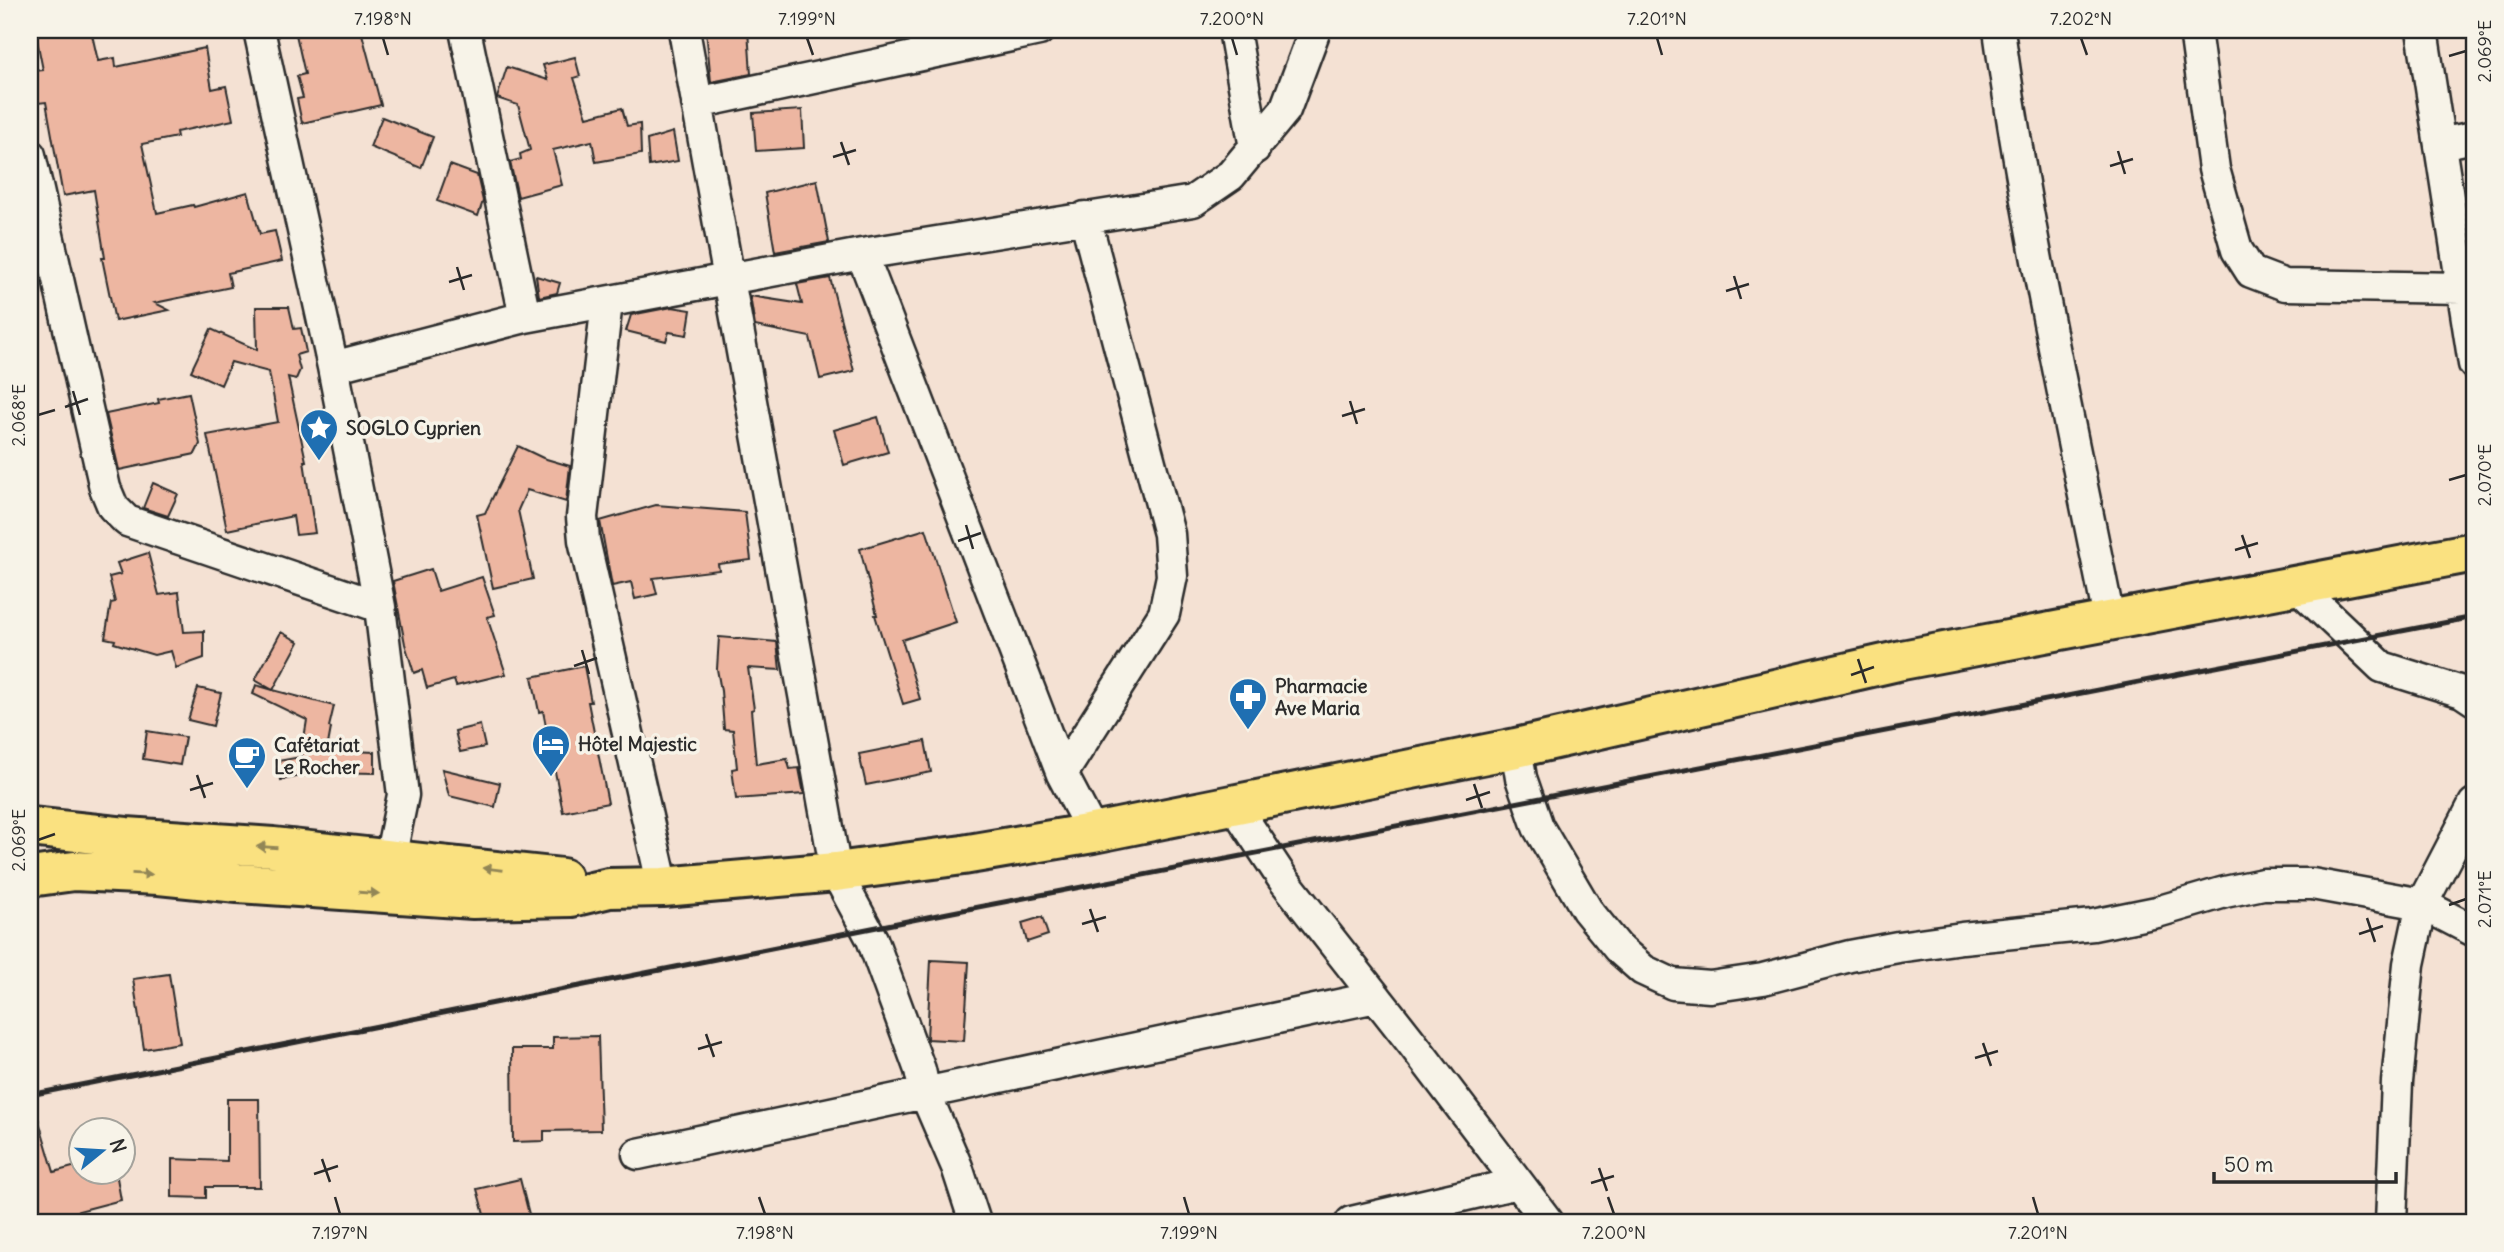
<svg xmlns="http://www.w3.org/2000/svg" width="2504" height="1252" viewBox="0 0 2504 1252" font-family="Delius,sans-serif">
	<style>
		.building { fill: #edb6a1; stroke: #2b2b2b; stroke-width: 2 }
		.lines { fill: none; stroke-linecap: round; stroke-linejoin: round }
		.street-casing { stroke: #2b2b2b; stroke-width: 35 }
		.highway-casing { stroke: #2b2b2b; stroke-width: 44 }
		.street { stroke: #f7f3e8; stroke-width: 30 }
		.highway { stroke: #fae180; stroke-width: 38 }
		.rail { stroke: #2b2b2b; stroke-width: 5 }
		.oneway { fill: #928656 }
		.ticks { fill: none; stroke: #2b2b2b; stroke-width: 2.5 }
		.labels { text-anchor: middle; stroke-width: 7; stroke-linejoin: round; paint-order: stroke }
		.poi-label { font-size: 19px; font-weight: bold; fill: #2b2b2b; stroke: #f7f3e8; text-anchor: start }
		.neatline { fill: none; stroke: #2b2b2b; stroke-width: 2.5 }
		.ticks-label { font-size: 18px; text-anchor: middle; fill: #2b2b2b }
	</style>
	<rect width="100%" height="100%" fill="#f4e1d3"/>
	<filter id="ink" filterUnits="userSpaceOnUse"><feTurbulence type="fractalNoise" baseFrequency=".0143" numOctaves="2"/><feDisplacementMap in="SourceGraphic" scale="14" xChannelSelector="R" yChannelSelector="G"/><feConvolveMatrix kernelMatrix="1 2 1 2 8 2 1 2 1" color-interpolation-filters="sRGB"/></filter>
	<g filter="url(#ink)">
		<path class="building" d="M35,30H91L98,61L115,58L116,67L205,48L212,89L226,86L233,120L176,132L177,137L142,144L157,213L193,205L194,207L248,192L260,234L275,231L282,261L228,273L231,287L155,303L169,310L115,321L102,258H105L94,190L63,196L46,102L38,103L33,71L43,70Z
			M295,30H361L381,105L302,123L297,99L303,98L297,76L305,74Z
			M706,30H748L751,74L711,82Z
			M575,57L580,76L574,78L587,117L622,108L627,126L640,124L641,154L596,162L592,141L553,150L562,185L518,197L510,162L521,159L520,154L530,150L518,105L497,98L507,67L548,80L543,65Z
			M802,110L804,148L756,151L753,113Z
			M382,117L433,137L421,168L370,147Z
			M673,132L678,161L649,166L647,140Z
			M450,165L477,175L483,201L478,216L437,201Z
			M817,180L829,242L775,252L765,193Z
			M536,276L560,283L557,293L539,297Z
			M830,278L854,371L820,379L810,337L755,326L750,296L802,304L797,284Z
			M256,307H289L294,329L301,328L306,352L296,355L300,370L296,379L288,377L306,461H304L315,533L296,535L293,516L227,530L207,435L278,422L269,372L231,362L221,385L191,371L211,329L257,350Z
			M672,307L691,310L687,335L669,332L666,341L626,331L631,315Z
			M189,393L200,444L195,454L119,470L106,414L159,403L158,399Z
			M878,417L888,452L844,465L834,430Z
			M518,446L543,458L570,466L566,502L527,490L518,510L533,579L493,588L477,515L485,513Z
			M153,483L178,494L168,516L143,508Z
			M656,505L745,512L751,560L718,564L719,570L653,578L657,594L635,599L631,582L612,586L600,521Z
			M926,529L956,622L902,640L920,699L903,704L875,615H877L860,549Z
			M148,553L159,595L179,592L184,632L204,631V658L176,668L171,651L154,655L114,643L115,640L105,638L111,603L115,602L109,577L121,574L117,563Z
			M431,569L438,591L482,577L495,615L487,617L506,674L456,686L454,680L427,688L422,670L414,673L405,644L393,581Z
			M281,632L299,642L273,690L334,706L329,727L331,728L327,750L375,752V773L321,772L281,780L278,761L301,757L307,720L253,694L256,685L273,690L255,680Z
			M719,637L777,642L780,670L748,668L754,709L751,710L756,764L787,759L790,769L799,768L804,794L736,799L732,769L737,768L733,730L724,729L721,691L717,669Z
			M584,666L591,702H588L608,803L563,812L543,711L539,712L532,677Z
			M198,688L221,693L213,726L188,720Z
			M480,725L485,747L460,752L455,731Z
			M147,731L185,737L180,765L143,759Z
			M925,741L931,772L866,785L859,754Z
			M442,769L500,783L495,807L449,796Z
			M1042,917L1048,935L1027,942L1022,923Z
			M931,960L969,962L964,1041L927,1039Z
			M169,974L180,1043L144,1049L133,979Z
			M598,1036L601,1130L544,1131V1141L513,1142L512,1049H553V1037Z
			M227,1099H259L260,1187H206V1198L172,1197V1159L227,1161Z
			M35,1108L54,1172L80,1165V1172H116L121,1200L37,1222H30V1109Z
			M520,1179L531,1222H486L477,1189Z"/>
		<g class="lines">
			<defs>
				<path id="street" d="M259,30L333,367L380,607L403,795L390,859
					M465,30L525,317
					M684,30L836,872L872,939L920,1070L925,1093L957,1167L975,1222
					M1234,30L1255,148
					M1999,30C2026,228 2070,423 2109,619
					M2195,30L2214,169L2237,250L2251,272L2285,285L2462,288
					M2422,30L2474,364
					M697,103L1039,30
					M2440,144L2474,137
					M30,155L105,488L113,507L127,521L380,607
					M862,254L1062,774L1093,833
					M607,302L582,517L584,540L663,887
					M333,367L525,317L862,254L1193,201L1231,175L1285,110L1315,30
					M2296,585L2382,667L2462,692L2474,700
					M1516,748L1521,778L1538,827L1587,910L1618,948L1643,970L1673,984L1710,987L1763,979L1850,956L1898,947L1962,938L2093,925L2157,912L2225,892L2263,884H2312L2422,904L2474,931
					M1062,774L1164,614L1172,576L1169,534L1085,217
					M1234,805L1283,879L1412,1043L1548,1222
					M638,1154L1376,997
					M1351,1222L1518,1183
					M2391,1222L2397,1082L2409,964L2422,904L2474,804"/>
				<path id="highway" d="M30,827L126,837L273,847L562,878
					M30,877L74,871L159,875L238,883L473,899L571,897L609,888L663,887L836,872L963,855L1093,833L1516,748L1902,660L2474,552"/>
			</defs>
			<use href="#street" class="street-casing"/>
			<use href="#highway" class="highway-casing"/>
			<use href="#street" class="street"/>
			<use href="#highway" class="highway"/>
			<path class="rail" d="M30,1095L978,907L2474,617"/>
		</g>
		<defs><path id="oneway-solid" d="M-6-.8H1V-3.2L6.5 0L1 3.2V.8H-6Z" transform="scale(1.75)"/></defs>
		<g class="oneway">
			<use href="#oneway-solid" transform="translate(267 847) rotate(-176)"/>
			<use href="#oneway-solid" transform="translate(493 869) rotate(-173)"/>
			<use href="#oneway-solid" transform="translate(142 874) rotate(3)"/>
			<use href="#oneway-solid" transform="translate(369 893) rotate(4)"/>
		</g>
	</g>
	<path class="ticks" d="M383,38L388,55M807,38L813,55M1232,38L1237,55M1657,38L1662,55M2081,38L2087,55M2449,56L2466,51M841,142L849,165M2118,151L2125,174M833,157L856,150M2110,166L2133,159M457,267L464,290M1734,276L1741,299M449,282L472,275M1726,291L1749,284M73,391L80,415M1350,401L1357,424M65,407L88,399M38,415L55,410M1342,416L1365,409M2449,480L2466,475M966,525L973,549M2242,535L2250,558M958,541L981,533M2235,550L2258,543M582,650L589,674M1858,659L1866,683M574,666L597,658M1851,675L1874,667M197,775L205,798M1474,784L1482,808M190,790L213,783M1466,800L1490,792M38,840L55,834M2449,905L2466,899M1090,909L1098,932M2367,918L2375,942M1082,924L1106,917M2359,934L2383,926M706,1034L714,1057M1983,1043L1991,1066M698,1049L722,1042M1975,1058L1998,1051M322,1159L330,1182M1599,1168L1607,1191M314,1174L338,1166M1591,1183L1614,1176M335,1197L340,1214M759,1197L765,1214M1184,1197L1189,1214M1608,1197L1614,1214M2033,1197L2038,1214"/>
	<defs>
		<symbol id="sight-pin" viewBox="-11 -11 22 30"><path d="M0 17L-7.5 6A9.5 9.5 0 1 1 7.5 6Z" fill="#1f6fb2" stroke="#f7f3e8"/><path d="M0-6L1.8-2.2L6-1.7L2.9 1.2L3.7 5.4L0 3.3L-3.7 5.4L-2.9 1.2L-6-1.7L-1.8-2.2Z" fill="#fff"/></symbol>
		<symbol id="pharmacy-pin" viewBox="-11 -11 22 30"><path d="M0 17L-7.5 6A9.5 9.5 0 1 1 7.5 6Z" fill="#1f6fb2" stroke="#f7f3e8"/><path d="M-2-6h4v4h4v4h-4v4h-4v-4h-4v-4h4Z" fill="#fff"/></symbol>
		<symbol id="hotel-pin" viewBox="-11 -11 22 30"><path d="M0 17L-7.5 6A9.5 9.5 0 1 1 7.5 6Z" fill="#1f6fb2" stroke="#f7f3e8"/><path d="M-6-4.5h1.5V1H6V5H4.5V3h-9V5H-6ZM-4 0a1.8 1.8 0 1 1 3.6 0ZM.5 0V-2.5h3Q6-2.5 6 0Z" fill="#fff"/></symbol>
		<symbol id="cafe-pin" viewBox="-11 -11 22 30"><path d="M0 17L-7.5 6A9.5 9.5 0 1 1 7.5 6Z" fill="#1f6fb2" stroke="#f7f3e8"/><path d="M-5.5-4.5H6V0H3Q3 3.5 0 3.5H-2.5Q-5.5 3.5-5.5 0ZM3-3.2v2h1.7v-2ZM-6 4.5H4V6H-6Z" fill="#fff"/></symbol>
	</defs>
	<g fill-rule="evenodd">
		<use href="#sight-pin" x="297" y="406" width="44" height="60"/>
		<use href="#pharmacy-pin" x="1226" y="675" width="44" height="60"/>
		<use href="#hotel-pin" x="529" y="722" width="44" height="60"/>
		<use href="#cafe-pin" x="225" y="734" width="44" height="60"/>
	</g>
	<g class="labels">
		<g class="poi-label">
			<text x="346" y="435">SOGLO Cyprien</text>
			<text x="1275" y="693">Pharmacie<tspan x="1275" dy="22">Ave Maria</tspan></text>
			<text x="578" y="751">Hôtel Majestic</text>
			<text x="274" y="752">Cafétariat<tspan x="274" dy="22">Le Rocher</tspan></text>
		</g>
	</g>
	<rect width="2504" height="1252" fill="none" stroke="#f7f3e8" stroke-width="77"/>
	<g transform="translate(102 1151) rotate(72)"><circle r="33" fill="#f7f3e8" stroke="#a5a39c" stroke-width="2"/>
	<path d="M0-5L12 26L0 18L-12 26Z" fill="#1f6fb2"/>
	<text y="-10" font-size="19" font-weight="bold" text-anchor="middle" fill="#2b2b2b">N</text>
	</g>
	<path d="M2214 1172v10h182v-10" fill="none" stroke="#2b2b2b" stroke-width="3.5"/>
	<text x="2224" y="1172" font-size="21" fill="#2b2b2b" stroke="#f7f3e8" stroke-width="5" paint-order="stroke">50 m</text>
	<rect x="38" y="38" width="2428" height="1176" class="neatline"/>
	<g class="ticks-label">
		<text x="383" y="25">7.198°N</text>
		<text x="807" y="25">7.199°N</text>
		<text x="1232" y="25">7.200°N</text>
		<text x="1657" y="25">7.201°N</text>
		<text x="2081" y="25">7.202°N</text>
		<text transform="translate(2485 51) rotate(-90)" y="6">2.069°E</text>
		<text transform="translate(19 415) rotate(-90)" y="6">2.068°E</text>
		<text transform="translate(2485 475) rotate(-90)" y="6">2.070°E</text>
		<text transform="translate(19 840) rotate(-90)" y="6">2.069°E</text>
		<text transform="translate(2485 899) rotate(-90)" y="6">2.071°E</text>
		<text x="340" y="1239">7.197°N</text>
		<text x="765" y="1239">7.198°N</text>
		<text x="1189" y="1239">7.199°N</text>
		<text x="1614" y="1239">7.200°N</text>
		<text x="2038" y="1239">7.201°N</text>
	</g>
</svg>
